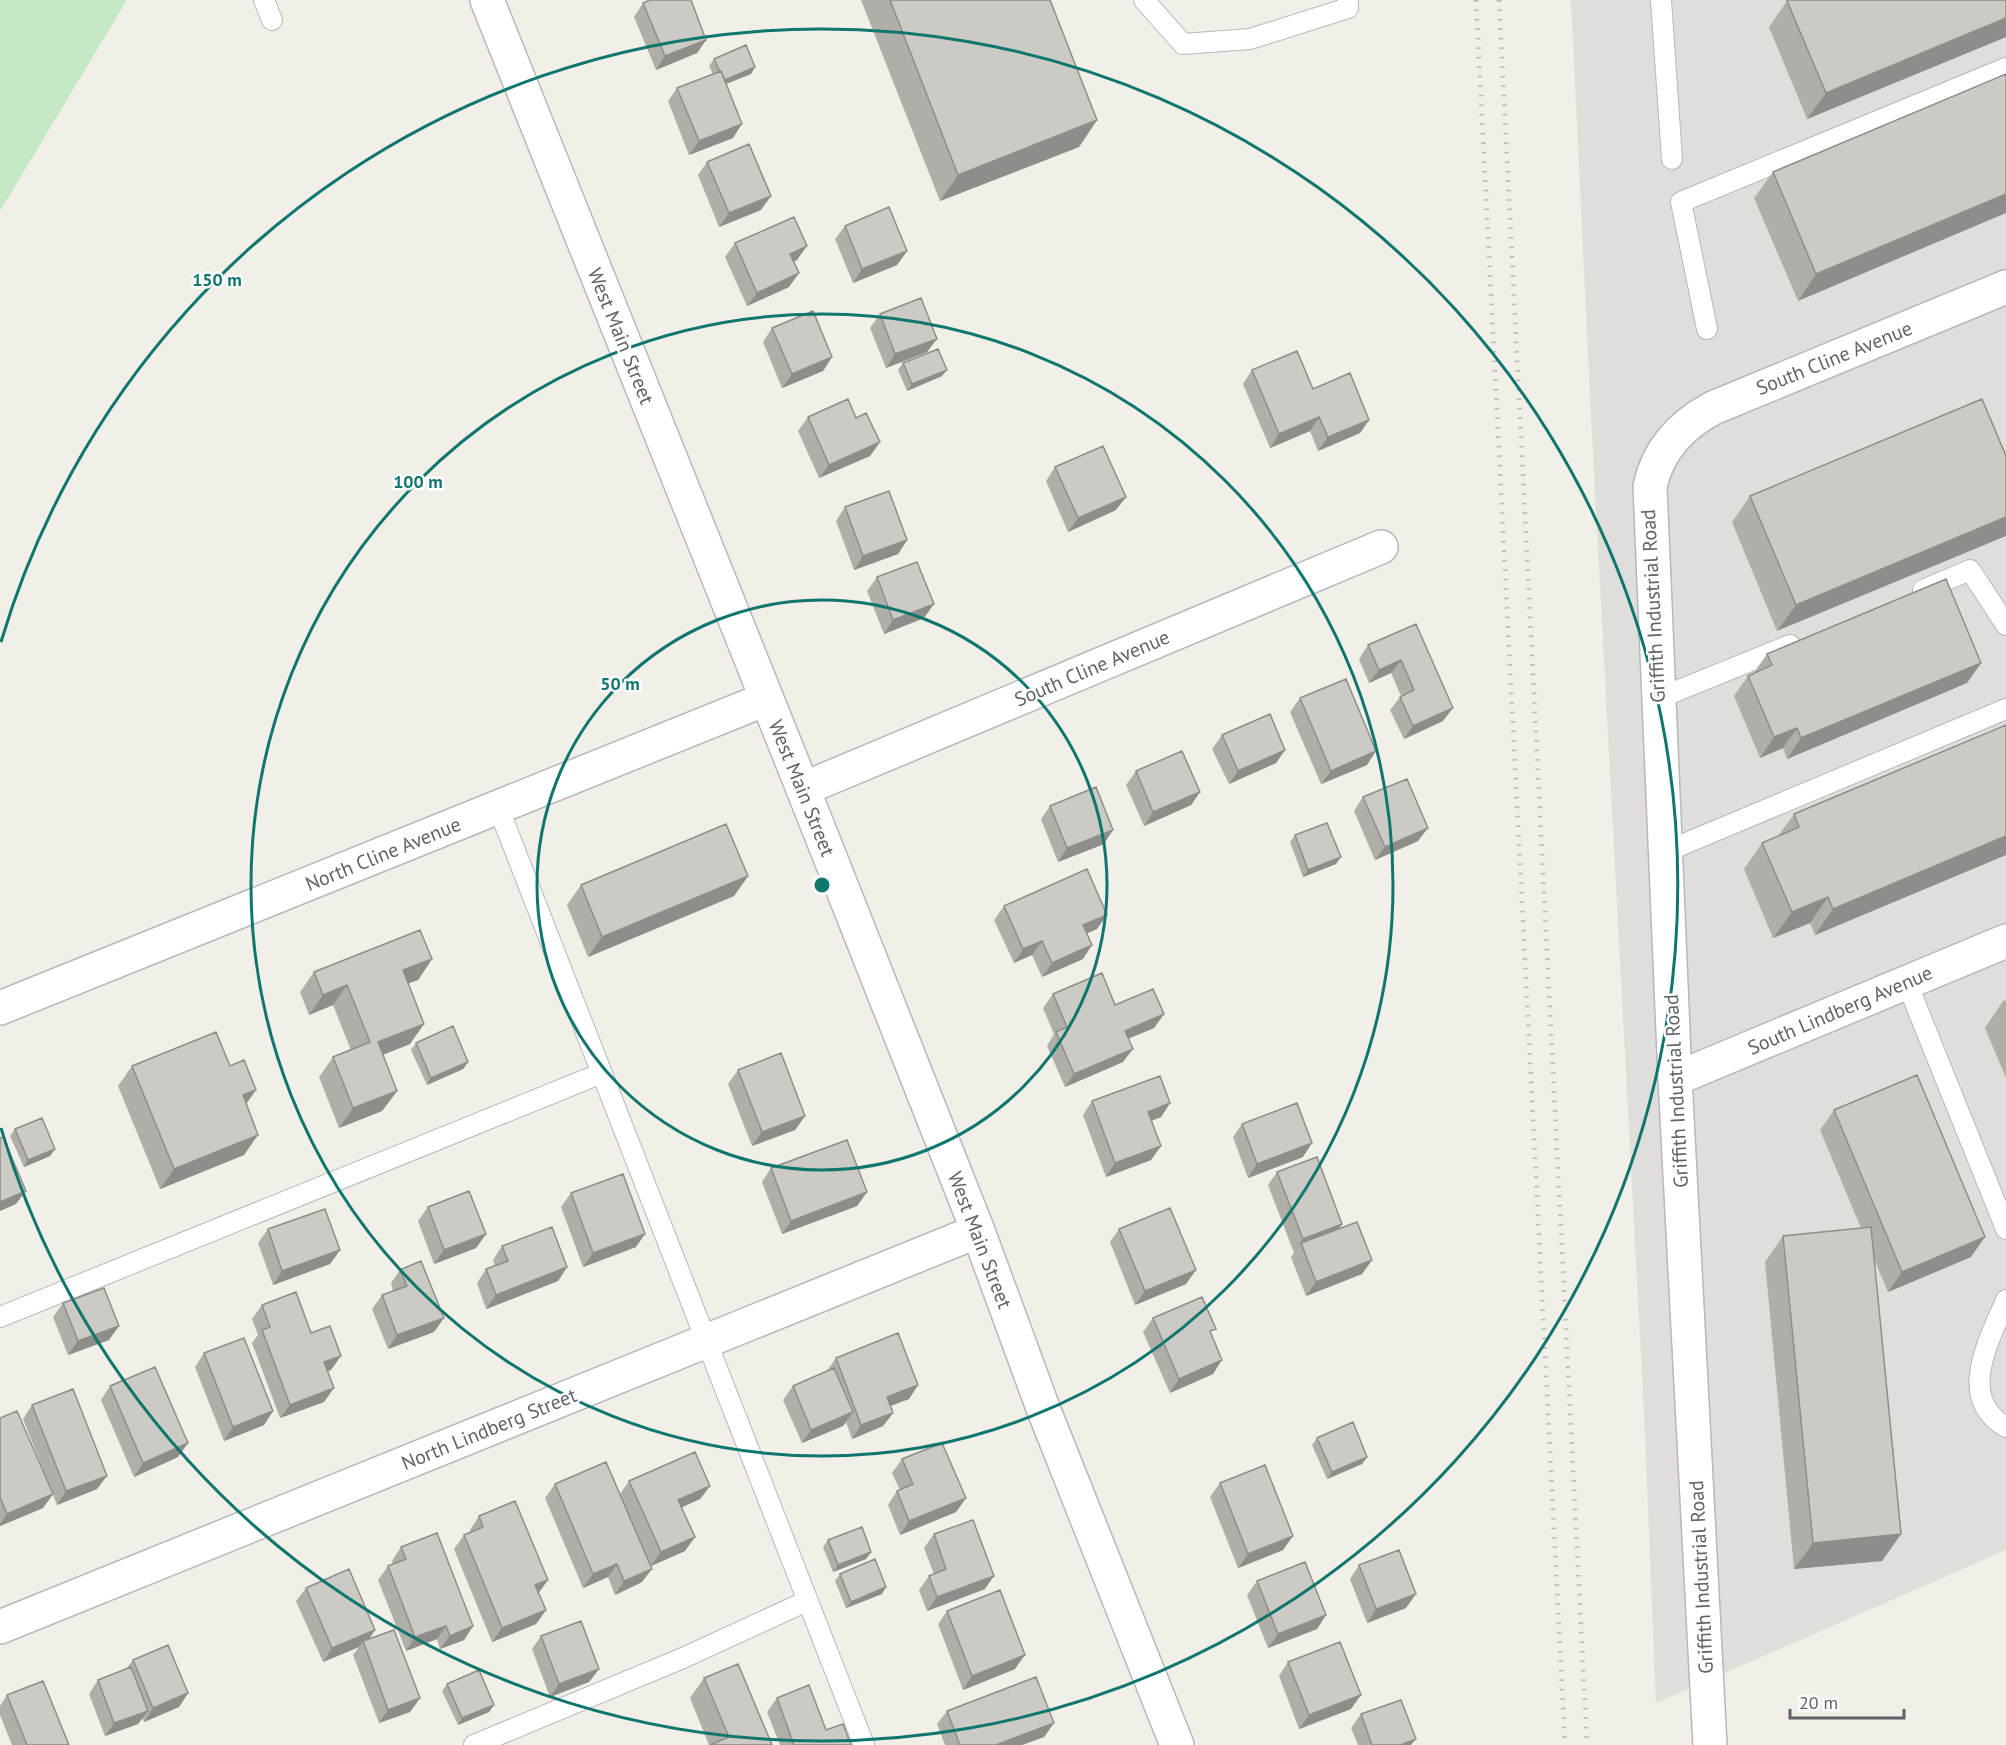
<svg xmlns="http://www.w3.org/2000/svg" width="2006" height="1745" viewBox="0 0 2006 1745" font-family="'PT Sans',sans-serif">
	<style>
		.industrial { fill: #e0deda }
		.green { fill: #c5e8c5 }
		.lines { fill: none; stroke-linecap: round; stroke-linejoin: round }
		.service-casing { stroke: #b5b8bc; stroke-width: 22 }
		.minor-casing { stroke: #b5b8bc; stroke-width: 36 }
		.tertiary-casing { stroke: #b5b8bc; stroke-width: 36 }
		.service { stroke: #fff; stroke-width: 20 }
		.minor { stroke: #fff; stroke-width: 33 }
		.tertiary { stroke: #fff; stroke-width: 33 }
		.rail { stroke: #b6b7b8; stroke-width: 4.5; stroke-dasharray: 1.5 8; stroke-linecap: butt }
		.wall { fill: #afaea9 }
		.shaded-wall { fill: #8f8d8a }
		.building { fill: #cccac5; stroke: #8f8d8a; stroke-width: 1.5 }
		.ring { fill: none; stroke: #0f766e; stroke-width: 3 }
		.labels { text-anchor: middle; stroke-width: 5; stroke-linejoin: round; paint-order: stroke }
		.street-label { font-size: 20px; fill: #5f6368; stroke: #fff }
		.centre { fill: #0f766e; stroke: #fff; stroke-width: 3 }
		.ring-label { font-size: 18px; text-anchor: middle; font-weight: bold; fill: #0f766e; stroke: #fff; stroke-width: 5; stroke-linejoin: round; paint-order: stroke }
	</style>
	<rect width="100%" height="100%" fill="#f1efe8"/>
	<path class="industrial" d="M1571,0H2006V1550L1656,1703L1644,1412L1590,396Z"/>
	<path class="green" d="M0,0H127L0,211Z"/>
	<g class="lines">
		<defs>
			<path id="service" d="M264,0L272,20
				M1144,0L1183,44L1250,39L1348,8V0
				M1661,0L1672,159
				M1707,329L1681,202L2006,68
				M1923,590L1970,570L2006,625
				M1657,699L1790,645
				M498,807L864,1745
				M1665,852L2006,709
				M1907,983L2006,1229
				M2006,1300C1989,1341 1956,1398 2006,1427
				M0,1317L602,1073
				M474,1745L683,1658L807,1601"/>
			<path id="minor" d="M803,789L1381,547
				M1675,1079L2006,941
				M0,1627L978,1231
				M1710,1745L1675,1079L1650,486C1658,450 1681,425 1713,408L2006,287"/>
			<path id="tertiary" d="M487,0L803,789L978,1231L1043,1408L1177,1745
				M0,1008L766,699"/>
		</defs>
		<use href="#service" class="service-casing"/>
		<use href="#minor" class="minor-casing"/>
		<use href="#tertiary" class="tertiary-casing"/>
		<use href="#service" class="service"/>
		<use href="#minor" class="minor"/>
		<use href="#tertiary" class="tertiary"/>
		<path class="rail" d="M1476,0L1565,1745
			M1499,0L1587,1745"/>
	</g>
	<path class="wall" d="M861,0H1050L1097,120L1079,147L940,201Z
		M2006,0V37L1807,119L1769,27L1787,1Z
		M643,3L706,40L697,53L656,70L634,17Z
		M714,59L751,74L726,84L733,138L689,155L668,101L677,88L713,74L709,66Z
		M2006,74L1798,301L1754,198L1773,172Z
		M707,162L761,210L719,227L698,175Z
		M845,226L907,251L897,265L853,283L835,239Z
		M735,243L797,260L793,262L789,287L747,306L725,257Z
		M880,314L927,352L886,368L870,328Z
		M772,328L832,357L823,371L782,388L763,342Z
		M903,363L942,376L907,391L898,370Z
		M1252,370L1313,389L1369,420L1360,433L1318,451L1310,431L1270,448L1243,384Z
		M808,417L856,418L880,442L870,456L819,478L798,431Z
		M2006,456L1777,631L1732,522L1750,496Z
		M1055,467L1116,510L1068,532L1046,481Z
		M845,507L907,540L898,554L854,570L836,521Z
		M877,577L924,618L884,634L867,591Z
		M1416,624L1443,721L1404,739L1390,710L1401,696L1391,673L1369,683L1359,659L1368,645Z
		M1767,654L1981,663L1967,683L1787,759L1783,748L1760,758L1734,696L1748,676L1753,674Z
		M1300,698L1367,765L1321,784L1290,712Z
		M2006,725V855L1815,935L1810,923L1773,938L1744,869L1762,843L1778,836L1794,814Z
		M1222,735L1285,750L1276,763L1229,784L1212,749Z
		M1136,771L1200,792L1191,805L1144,826L1126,785Z
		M1363,797L1418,841L1375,860L1354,811Z
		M1050,806L1104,844L1058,862L1041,819Z
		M1295,835L1336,864L1303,877L1290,842Z
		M748,876L734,896L588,957L567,905L581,885Z
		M1004,906L1097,929L1087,933L1083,959L1042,977L1032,955L1014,963L994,920Z
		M432,959L418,980L408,983L410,1044L383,1055L397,1091L382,1111L339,1128L319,1077L333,1057L351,1050L333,1005L309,1015L300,992L314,972Z
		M1053,994L1115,1005L1164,1014L1154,1028L1128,1039L1123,1062L1065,1087L1047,1046L1054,1034L1043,1008Z
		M2006,1000V1078L1985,1028L2003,1001Z
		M416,1043L468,1062L463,1069L427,1085L411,1050Z
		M132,1066L246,1104L244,1155L160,1189L118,1086Z
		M738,1070L805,1116L795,1130L752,1146L728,1084Z
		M1092,1101L1170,1103L1161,1117L1151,1121V1160L1106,1177L1083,1115Z
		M1834,1110L1971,1257L1888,1292L1874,1259L1901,1534L1882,1561L1794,1569L1765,1262L1783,1236L1861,1228L1820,1130Z
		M1242,1124L1303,1157L1248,1178L1233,1137Z
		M15,1129L55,1149L50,1156L24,1167L10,1136Z
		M771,1168L867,1192L857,1206L782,1234L762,1182Z
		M1277,1172L1340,1228L1372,1260L1362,1274L1306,1296L1291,1257L1294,1253L1268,1185Z
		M571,1193L636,1247L583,1267L561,1207Z
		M428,1207L486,1234L476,1248L434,1264L418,1221Z
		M268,1229L340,1250L330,1264L273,1285L258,1243Z
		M1119,1229L1186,1284L1135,1305L1110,1242Z
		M502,1246L567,1267L558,1281L486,1309L477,1283L486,1269L495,1266L493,1260Z
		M400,1270L434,1332L388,1349L372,1309L382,1295L393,1291L391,1283Z
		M63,1303L109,1340L68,1355L53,1317Z
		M262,1305L311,1333L331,1370L327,1371L324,1402L280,1418L252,1343L258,1335L252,1319Z
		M1153,1318L1211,1335L1213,1374L1170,1393L1143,1332Z
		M204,1353L273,1411L264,1425L224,1441L195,1367Z
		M836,1358L918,1385L909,1399L890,1406L893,1413L883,1426L852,1439L846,1422L843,1426L802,1443L783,1400L793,1386L826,1372Z
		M110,1386L178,1457L134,1477L101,1400Z
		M32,1405L97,1489L57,1505L23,1419Z
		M0,1418L53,1494L43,1508L0,1526Z
		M1317,1438L1367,1457L1362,1464L1327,1479L1312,1445Z
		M902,1459L966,1498L956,1512L900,1535L888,1505L897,1491L900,1490L892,1473Z
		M629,1481L710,1486L700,1499L681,1508L685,1551L651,1566L628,1514L642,1582L615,1595L608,1577L583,1588L545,1498L555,1484L620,1494Z
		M1220,1483L1283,1550L1238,1568L1210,1497Z
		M479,1516L539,1593L546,1610L536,1624L492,1642L454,1549L464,1535L470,1532V1530Z
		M934,1534L985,1589L927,1611L919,1590L929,1576L934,1574L924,1548Z
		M828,1540L871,1552L866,1559L833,1572L823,1547Z
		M401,1547L473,1626L464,1640L440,1649L437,1639L406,1651L378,1580L388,1566L393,1564L392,1561Z
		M1359,1565L1406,1608L1367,1623L1350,1579Z
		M840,1574L882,1594L846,1608L835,1581Z
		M1257,1581L1326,1615L1317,1629L1268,1648L1247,1595Z
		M306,1588L369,1639L420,1698L410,1712L379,1723L353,1655L359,1647L323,1662L296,1601Z
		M947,1611L1015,1669L963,1690L938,1624Z
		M541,1636L599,1669L589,1682L550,1697L532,1649Z
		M133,1660L188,1693L179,1707L144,1722L142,1718L138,1724L105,1736L89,1694L98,1680L126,1669Z
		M1288,1662L1351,1709L1299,1729L1279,1676Z
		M704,1678L772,1745H709L690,1698Z
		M447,1684L494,1705L489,1712L458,1725L442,1691Z
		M7,1695L69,1745H12L0,1715V1706Z
		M777,1698L826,1730L851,1745H780L767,1712Z
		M947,1711L1054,1723L1044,1737L1022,1745H945L937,1724Z
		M1361,1714L1411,1745H1358L1351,1728Z"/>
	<path class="shaded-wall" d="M2006,18V37L1807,119L1826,93Z
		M706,40L697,53L656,70L665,56Z
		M755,67L751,74L718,87L723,80Z
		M1097,120L1079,147L940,201L958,175Z
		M742,124L733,138L689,155L699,141Z
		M2006,194V213L1798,301L1816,274Z
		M771,196L761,210L719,227L729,213Z
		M807,246L797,260L780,267L790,254Z
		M907,251L897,265L853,283L862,269Z
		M799,273L789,287L747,306L757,293Z
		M937,339L927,352L886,368L895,354Z
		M832,357L823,371L782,388L792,374Z
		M947,370L942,376L907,391L912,384Z
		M1319,417L1310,431L1270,448L1279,434Z
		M1369,420L1360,433L1318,451L1328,437Z
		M880,442L870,456L819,478L829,465Z
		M1126,497L1116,510L1068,532L1078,518Z
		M2006,517V536L1777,631L1796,605Z
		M907,540L898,554L854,570L863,556Z
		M934,604L924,618L884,634L893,620Z
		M1401,660L1391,673L1369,683L1379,670Z
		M1981,663L1967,683L1787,759L1801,738Z
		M1453,708L1443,721L1404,739L1413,726Z
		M1797,728L1783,748L1760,758L1774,737Z
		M1285,750L1276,763L1229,784L1238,771Z
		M1376,751L1367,765L1321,784L1331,771Z
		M1200,792L1191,805L1144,826L1153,812Z
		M1428,828L1418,841L1375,860L1385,847Z
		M1113,830L1104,844L1058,862L1067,848Z
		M2006,836V855L1815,935L1833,909Z
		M1341,857L1336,864L1303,877L1308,870Z
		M748,876L734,896L588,957L602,937Z
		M1828,897L1810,923L1773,938L1792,912Z
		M1107,915L1097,929L1074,939L1083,925Z
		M1042,941L1032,955L1014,963L1023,949Z
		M1092,945L1083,959L1042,977L1052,963Z
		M432,959L418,980L389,990L403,970Z
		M347,985L333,1005L309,1015L323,995Z
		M1164,1014L1154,1028L1115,1044L1125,1031Z
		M424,1024L410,1044L364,1062L378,1042Z
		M1133,1049L1123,1062L1065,1087L1074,1074Z
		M468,1062L463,1069L427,1085L431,1078Z
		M256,1090L242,1110L243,1095Z
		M397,1091L382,1111L339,1128L353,1108Z
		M1170,1103L1161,1117L1138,1126L1148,1112Z
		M805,1116L795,1130L752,1146L762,1132Z
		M258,1135L244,1155L160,1189L174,1169Z
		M1312,1143L1303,1157L1248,1178L1257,1164Z
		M1161,1146L1151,1160L1106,1177L1115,1163Z
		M55,1149L50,1156L24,1167L28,1160Z
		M26,1191L16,1204L0,1211V1202Z
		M867,1192L857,1206L782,1234L791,1221Z
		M1342,1224L1333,1238L1301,1243L1294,1253L1303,1239Z
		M486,1234L476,1248L434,1264L444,1250Z
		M645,1234L636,1247L583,1267L593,1253Z
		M1985,1237L1971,1257L1888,1292L1902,1272Z
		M340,1250L330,1264L273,1285L282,1271Z
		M1372,1260L1362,1274L1306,1296L1316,1282Z
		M567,1267L558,1281L486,1309L496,1295Z
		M1196,1270L1186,1284L1135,1305L1145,1291Z
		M444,1318L434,1332L388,1349L397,1335Z
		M119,1326L109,1340L68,1355L78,1341Z
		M341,1356L331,1370L314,1376L324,1362Z
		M1222,1360L1213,1374L1170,1393L1179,1379Z
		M918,1385L909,1399L877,1411L887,1397Z
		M334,1388L324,1402L280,1418L290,1405Z
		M273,1411L264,1425L224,1441L233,1427Z
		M853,1412L843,1426L802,1443L811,1430Z
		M893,1413L883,1426L852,1439L861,1425Z
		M188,1443L178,1457L134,1477L143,1463Z
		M1367,1457L1362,1464L1327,1479L1332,1472Z
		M107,1476L97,1489L57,1505L66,1491Z
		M710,1486L700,1499L668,1513L678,1500Z
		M53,1494L43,1508L0,1526V1524L7,1514Z
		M966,1498L956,1512L900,1535L909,1521Z
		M1901,1534L1882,1561L1794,1569L1813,1543Z
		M1293,1536L1283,1550L1238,1568L1248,1554Z
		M695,1537L685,1551L651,1566L661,1552Z
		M871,1552L866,1559L833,1572L838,1565Z
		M617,1564L608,1577L583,1588L593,1574Z
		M652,1569L642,1582L615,1595L624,1581Z
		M994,1576L985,1589L927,1611L937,1597Z
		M548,1580L538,1594L535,1585Z
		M886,1587L882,1594L846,1608L851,1602Z
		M1416,1594L1406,1608L1367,1623L1376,1609Z
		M546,1610L536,1624L492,1642L502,1628Z
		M1326,1615L1317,1629L1268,1648L1278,1634Z
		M446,1626L437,1639L406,1651L415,1637Z
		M473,1626L464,1640L440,1649L450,1636Z
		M375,1630L366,1644L363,1641L359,1647L323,1662L332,1648Z
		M1025,1655L1015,1669L963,1690L972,1676Z
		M599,1669L589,1682L550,1697L559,1684Z
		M188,1693L179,1707L144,1722L153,1708Z
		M1361,1695L1351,1709L1299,1729L1309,1715Z
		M420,1698L410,1712L379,1723L388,1710Z
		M494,1705L489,1712L458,1725L462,1718Z
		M148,1711L138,1724L105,1736L114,1723Z
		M1054,1723L1044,1737L1022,1745H996Z
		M1416,1739L1411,1745H1400Z"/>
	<path class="building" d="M650,0H691L706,40L665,56L643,3Z
		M890,0H1050L1097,120L958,175Z
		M1789,0H2006V18L1826,93L1787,1Z
		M746,45L755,67L725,80L721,71L720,72L714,59Z
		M721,71L742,124L699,141L677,88Z
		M2006,74V194L1816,274L1773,172Z
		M749,144L771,196L729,213L707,162Z
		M889,207L907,251L862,269L845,226Z
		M794,217L807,246L790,254L799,273L757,293L735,243Z
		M921,298L937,339L895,354L880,314Z
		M813,311L832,357L792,374L772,328Z
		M938,349L947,370L912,384L903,363Z
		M1297,351L1313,389L1350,373L1369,420L1328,437L1319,417L1279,434L1252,370Z
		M848,399L856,418L866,413L880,442L829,465L808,417Z
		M1982,399L2006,456V517L1796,605L1750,496Z
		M1103,446L1126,497L1078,518L1055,467Z
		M889,491L907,540L863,556L845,507Z
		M917,562L934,604L893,620L877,577Z
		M1946,579L1981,663L1801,738L1797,728L1774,737L1748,676L1772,665L1767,654Z
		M1416,624L1453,708L1413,726L1400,697L1414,690L1401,660L1379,670L1368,645Z
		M1346,679L1376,751L1331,771L1300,698Z
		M1270,714L1285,750L1238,771L1222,735Z
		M2006,725V836L1833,909L1828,897L1792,912L1762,843L1799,827L1794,814Z
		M1182,751L1200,792L1153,812L1136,771Z
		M1407,779L1428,828L1385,847L1363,797Z
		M1096,787L1113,830L1067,848L1050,806Z
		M1327,823L1341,857L1308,870L1295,835Z
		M726,824L748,876L602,937L581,885Z
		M1087,869L1107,915L1083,925L1092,945L1052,963L1042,941L1023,949L1004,906Z
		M420,930L432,959L403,970L424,1024L378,1042L397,1091L353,1108L333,1057L370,1042L347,985L323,995L314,972Z
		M1102,973L1115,1005L1153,989L1164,1014L1125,1031L1133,1049L1074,1074L1056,1032L1067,1027L1053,994Z
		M453,1026L468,1062L431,1078L416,1043Z
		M216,1032L230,1066L244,1060L256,1090L243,1095L258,1135L174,1169L132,1066Z
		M781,1053L805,1116L762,1132L738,1070Z
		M1917,1075L1985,1237L1902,1272L1834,1110Z
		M1160,1076L1170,1103L1148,1112L1161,1146L1115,1163L1092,1101Z
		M1297,1103L1312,1143L1257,1164L1242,1124Z
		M42,1118L55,1149L28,1160L15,1129Z
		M3,1137L26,1191L0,1202V1138Z
		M847,1140L867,1192L791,1221L771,1168Z
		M1317,1157L1342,1224L1303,1239L1277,1172Z
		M623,1174L645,1234L593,1253L571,1193Z
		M469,1191L486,1234L444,1250L428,1207Z
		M1170,1208L1196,1270L1145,1291L1119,1229Z
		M325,1209L340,1250L282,1271L268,1229Z
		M1357,1222L1372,1260L1316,1282L1301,1243Z
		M552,1227L567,1267L496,1295L486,1269L508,1261L502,1246Z
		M1871,1227L1901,1534L1813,1543L1783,1236Z
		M421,1261L444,1318L397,1335L382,1295L407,1286L400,1270Z
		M104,1288L119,1326L78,1341L63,1303Z
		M296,1292L311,1333L330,1326L341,1356L324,1362L334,1388L290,1405L262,1330L270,1327L262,1305Z
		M1202,1297L1216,1329L1210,1331L1222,1360L1179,1379L1153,1318Z
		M898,1333L918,1385L887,1397L893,1413L861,1425L836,1358Z
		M244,1338L273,1411L233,1427L204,1353Z
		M155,1367L188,1443L143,1463L110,1386Z
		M834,1368L853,1412L811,1430L793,1386Z
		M73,1389L107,1476L66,1491L32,1405Z
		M17,1411L53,1494L7,1514L0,1497V1418Z
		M1353,1422L1367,1457L1332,1472L1317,1438Z
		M942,1443L966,1498L909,1521L897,1491L913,1484L902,1459Z
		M695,1452L710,1486L678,1500L695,1537L661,1552L629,1481Z
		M606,1462L652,1569L624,1581L617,1564L593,1574L555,1484Z
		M1265,1465L1293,1536L1248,1554L1220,1483Z
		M515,1501L548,1580L535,1585L546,1610L502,1628L464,1535L483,1527L479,1516Z
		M973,1520L994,1576L937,1597L929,1576L946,1569L934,1534Z
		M862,1527L871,1552L838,1565L828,1540Z
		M437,1533L473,1626L450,1636L446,1626L415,1637L388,1566L406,1559L401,1547Z
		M1399,1550L1416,1594L1376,1609L1359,1565Z
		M875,1559L886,1587L851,1602L840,1574Z
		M1305,1562L1326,1615L1278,1634L1257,1581Z
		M349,1569L375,1630L332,1648L306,1588Z
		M1000,1590L1025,1655L972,1676L947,1611Z
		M581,1621L599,1669L559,1684L541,1636Z
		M394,1630L420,1698L388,1710L363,1641Z
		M1340,1642L1361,1695L1309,1715L1288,1662Z
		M168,1645L188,1693L153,1708L133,1660Z
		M738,1664L772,1745H710L729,1737L704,1678Z
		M131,1667L148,1711L114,1723L98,1680Z
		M479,1670L494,1705L462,1718L447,1684Z
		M1036,1677L1054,1723L996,1745H960L947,1711Z
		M43,1681L69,1745H27L7,1695Z
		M809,1685L826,1730L843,1724L851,1745H794L777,1698Z
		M1401,1700L1416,1739L1400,1745H1372L1361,1714Z"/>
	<g class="ring">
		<circle cx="822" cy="885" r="285"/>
		<circle cx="822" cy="885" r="571"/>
		<path d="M1 642A856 856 0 1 1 1 1128"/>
	</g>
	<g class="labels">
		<g class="street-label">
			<text transform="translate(621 336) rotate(68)" y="7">West Main Street</text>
			<text transform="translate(1834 358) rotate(-22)" y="7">South Cline Avenue</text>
			<text transform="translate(1653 606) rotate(-93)" y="7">Griffith Industrial Road</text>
			<text transform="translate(1092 668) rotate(-23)" y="7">South Cline Avenue</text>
			<text transform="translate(802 788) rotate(68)" y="7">West Main Street</text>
			<text transform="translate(383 854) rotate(-22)" y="7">North Cline Avenue</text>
			<text transform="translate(1840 1010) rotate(-23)" y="7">South Lindberg Avenue</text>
			<text transform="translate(1676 1091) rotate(-93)" y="7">Griffith Industrial Road</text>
			<text transform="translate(980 1240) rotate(69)" y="7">West Main Street</text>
			<text transform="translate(489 1429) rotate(-22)" y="7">North Lindberg Street</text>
			<text transform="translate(1701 1577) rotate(-93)" y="7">Griffith Industrial Road</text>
		</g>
	</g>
	<circle cx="822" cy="885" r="9" class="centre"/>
	<g class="ring-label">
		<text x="217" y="286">150 m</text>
		<text x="418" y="488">100 m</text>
		<text x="620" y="690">50 m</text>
	</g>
	<path d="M1790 1709v9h114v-9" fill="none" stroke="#5f6368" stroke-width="3"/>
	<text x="1799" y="1709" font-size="18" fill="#5f6368" stroke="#ffffff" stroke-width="4.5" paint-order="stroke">20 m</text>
</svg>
